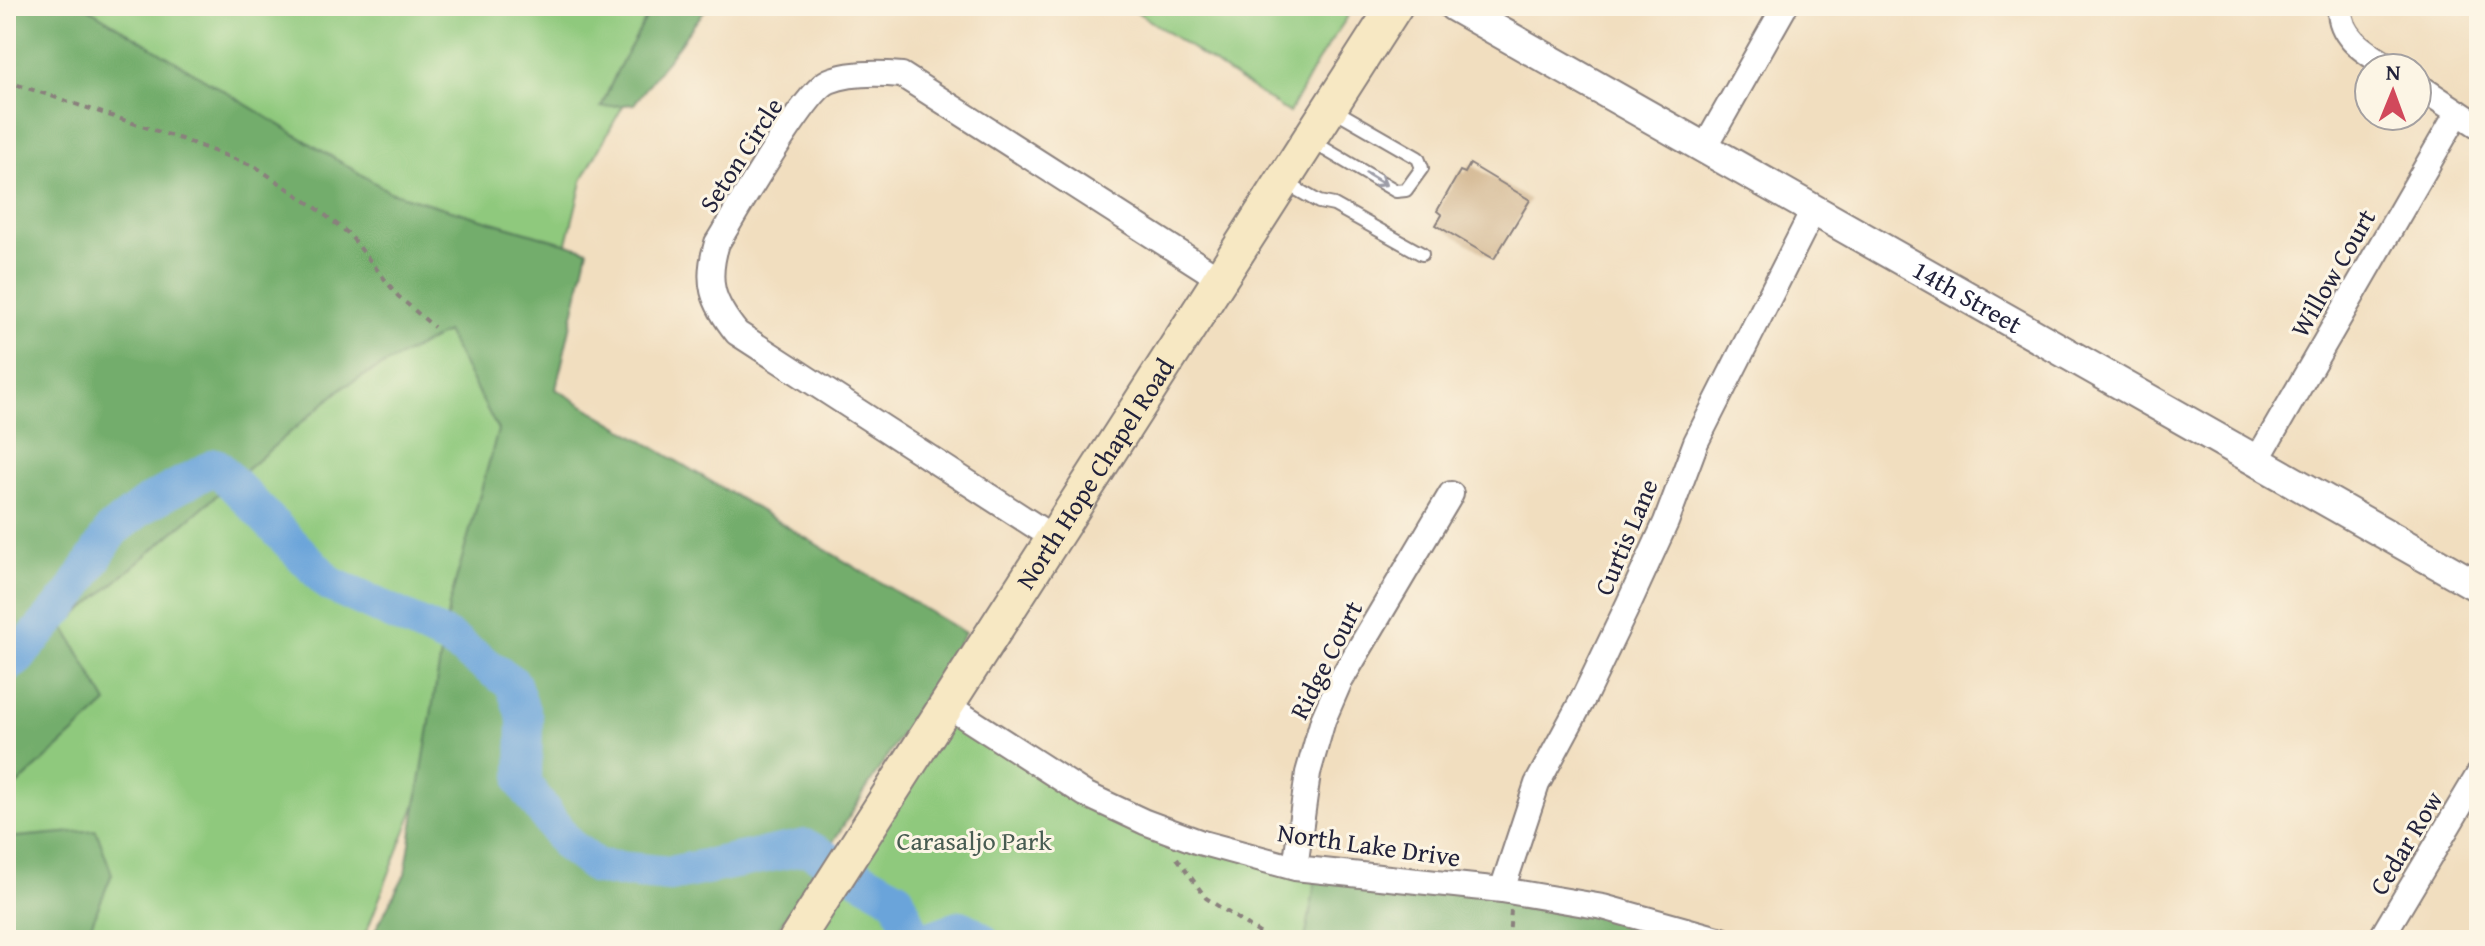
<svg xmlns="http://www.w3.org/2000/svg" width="2485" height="946" viewBox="0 0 2485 946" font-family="'Gentium Book Plus',serif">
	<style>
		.green { fill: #8fc97d; stroke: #58765c; stroke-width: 2 }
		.forest { fill: #73ad6c; stroke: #4a6854; stroke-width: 2 }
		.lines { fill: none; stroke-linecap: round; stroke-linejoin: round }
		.river { stroke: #6ba4da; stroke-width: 36 }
		.building { fill: #cfb189 }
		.service-casing { stroke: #8a807d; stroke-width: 16 }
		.minor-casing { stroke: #8a807d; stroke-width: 28 }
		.tertiary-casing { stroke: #8a807d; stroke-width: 34 }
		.secondary-casing { stroke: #8a807d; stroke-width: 38 }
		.path { stroke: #8a807d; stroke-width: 4; stroke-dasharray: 6 6; stroke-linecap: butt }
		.service { stroke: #fff; stroke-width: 12 }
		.minor { stroke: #fff; stroke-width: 24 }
		.tertiary { stroke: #fff; stroke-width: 30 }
		.secondary { stroke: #f7e8c3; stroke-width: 34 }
		.oneway { stroke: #9c9ca7 }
		.labels { text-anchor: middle; stroke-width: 6; stroke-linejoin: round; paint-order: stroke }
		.street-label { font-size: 26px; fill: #22223b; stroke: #fcf5e5 }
		.park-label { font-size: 26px; fill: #485c52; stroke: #fcf5e5 }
	</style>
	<rect width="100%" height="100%" fill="#fcf5e5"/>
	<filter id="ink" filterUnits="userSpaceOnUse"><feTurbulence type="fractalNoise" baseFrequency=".0125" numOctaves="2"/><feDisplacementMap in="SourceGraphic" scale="16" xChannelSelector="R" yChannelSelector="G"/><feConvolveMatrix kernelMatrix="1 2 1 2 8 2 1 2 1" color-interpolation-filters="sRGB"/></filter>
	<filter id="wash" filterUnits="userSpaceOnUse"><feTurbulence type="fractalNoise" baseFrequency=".006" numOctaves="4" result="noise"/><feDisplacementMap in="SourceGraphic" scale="32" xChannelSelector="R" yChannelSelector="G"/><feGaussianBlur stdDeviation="1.8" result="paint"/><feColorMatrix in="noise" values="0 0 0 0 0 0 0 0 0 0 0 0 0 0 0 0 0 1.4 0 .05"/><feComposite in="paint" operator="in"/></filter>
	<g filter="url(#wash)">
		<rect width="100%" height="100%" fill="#f1debf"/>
		<path class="green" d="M84,6H678L583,178L489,559L414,809L368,928L361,940H6V704L71,595L389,192Z
			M1128,6H1355L1317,62L1289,113Z
			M945,704L1058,778L1199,842L1722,940H796Z"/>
		<path class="forest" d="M6,6H84L390,192L588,250L556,389L965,633L771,940H370L405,874L449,605L498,430L446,332L343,387L64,626L107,703L6,795Z
			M653,6H708L634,104L601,107L618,69Z
			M96,830L112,874L85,940H6V838Z
			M1317,873L1512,892L1706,940H1305Z"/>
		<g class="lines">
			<path class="river" d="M6,665L15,660L71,595L112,530L149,502L216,466L330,584L448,638L513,684L525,719L524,784L567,844L597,867L670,874L806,847L897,898L915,940
				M927,940L961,928L981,940"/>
		</g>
		<g id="blocks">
			<path class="building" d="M1470,164L1530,200L1494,259L1436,225L1442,215L1437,211L1460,171L1465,173Z"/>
		</g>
	</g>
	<g filter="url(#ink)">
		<use href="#blocks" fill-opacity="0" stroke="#8a807d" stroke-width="2"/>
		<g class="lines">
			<defs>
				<path id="service" d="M1311,141L1396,191L1406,190L1422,168L1418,158L1331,108
					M1284,182L1319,202L1334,205L1422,254"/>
				<path id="minor" d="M2340,6C2338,38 2367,53 2391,68
					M2417,85L2479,126
					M1704,149L1785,6
					M2256,462L2458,112
					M1052,537L737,333C712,302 705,282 717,243C735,214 804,92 829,81C850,72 880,73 902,75L1219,278
					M945,704L1085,794L1145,822L1199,842L1295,868L1502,890L1603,907L1722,940
					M1295,868L1308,773L1323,720L1339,683L1451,494
					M1502,890L1537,784L1585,695L1629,603L1666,522L1696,442L1813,211
					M2380,940L2479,774"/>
				<g id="tertiary">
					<path id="s1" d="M1454,6L2479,587"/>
				</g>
				<g id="secondary">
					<path id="s2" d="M796,940L1395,6"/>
				</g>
			</defs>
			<use href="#service" class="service-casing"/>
			<use href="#minor" class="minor-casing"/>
			<use href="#tertiary" class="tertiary-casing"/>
			<use href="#secondary" class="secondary-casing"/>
			<path class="path" d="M6,81L184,140L256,167L315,207L349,234L398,296L434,327
				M1177,858L1206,898L1270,940
				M1509,940L1511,910"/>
			<use href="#service" class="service"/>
			<use href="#minor" class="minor"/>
			<use href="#tertiary" class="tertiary"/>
			<use href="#secondary" class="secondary"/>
		</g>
		<defs><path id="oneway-shaft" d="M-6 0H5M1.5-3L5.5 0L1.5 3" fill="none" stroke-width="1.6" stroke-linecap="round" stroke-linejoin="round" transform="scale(2)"/></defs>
		<use class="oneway" href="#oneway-shaft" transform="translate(1376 179) rotate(31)"/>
	</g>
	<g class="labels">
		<g class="street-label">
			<text transform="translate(741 155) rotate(-57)" y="9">Seton Circle</text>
			<text transform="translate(2333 273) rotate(-60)" y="9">Willow Court</text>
			<text dy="9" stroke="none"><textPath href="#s1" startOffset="590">14th Street</textPath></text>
			<text dy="9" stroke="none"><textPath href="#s2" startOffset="554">North Hope Chapel Road</textPath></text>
			<text transform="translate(1626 537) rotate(-67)" y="9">Curtis Lane</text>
			<text transform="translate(1326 660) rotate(-63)" y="9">Ridge Court</text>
			<text transform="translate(2406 843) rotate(-59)" y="9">Cedar Row</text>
			<text transform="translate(1369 845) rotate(8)" y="9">North Lake Drive</text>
		</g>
		<g class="park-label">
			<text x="974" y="850">Carasaljo Park</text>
		</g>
	</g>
	<rect width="2485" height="946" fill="none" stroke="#fcf5e5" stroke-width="32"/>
	<g transform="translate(2393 92) rotate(1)"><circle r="38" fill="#fcf5e5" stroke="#a5a1a1" stroke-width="2"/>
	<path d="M0-6L14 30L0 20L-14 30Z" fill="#d1495b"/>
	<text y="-12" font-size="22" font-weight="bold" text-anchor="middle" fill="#22223b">N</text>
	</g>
</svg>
